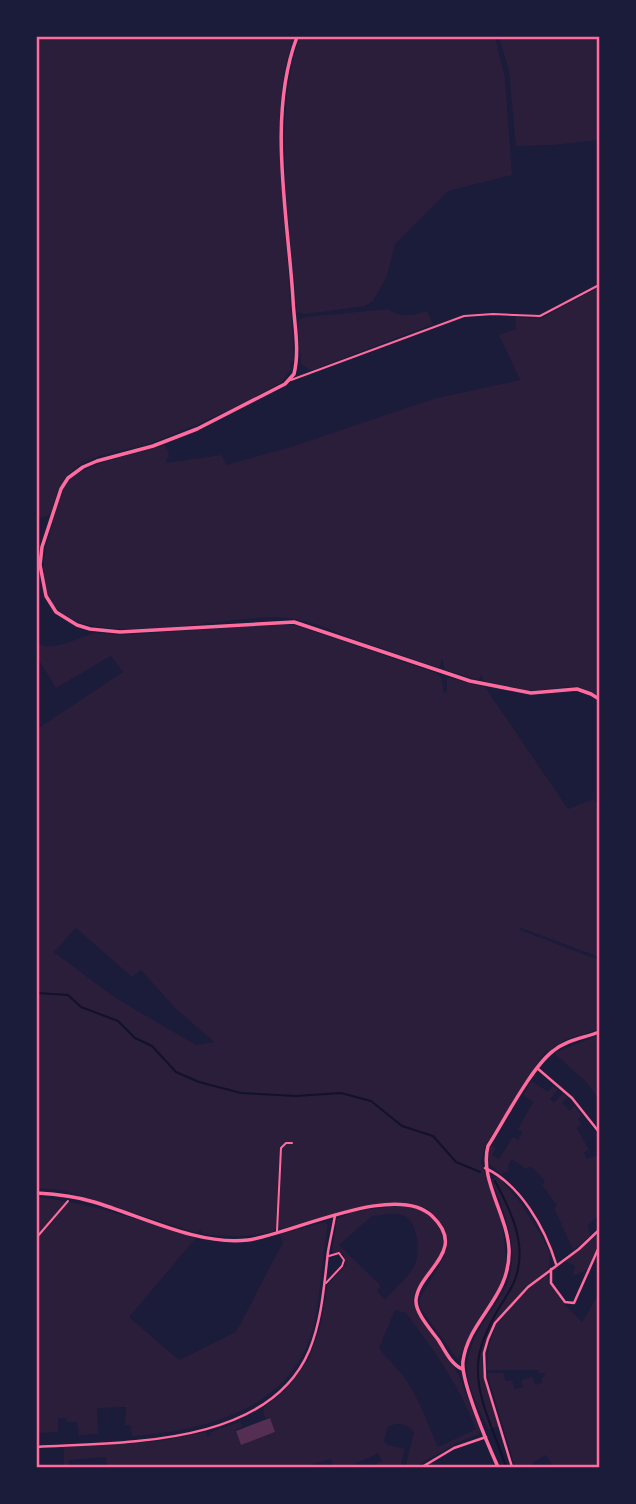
<svg xmlns="http://www.w3.org/2000/svg" width="636" height="1504" viewBox="0 0 636 1504" font-family="'PT Sans',sans-serif">
	<style>
		.green { fill: #2a1e3b; fill-rule: evenodd }
		.lines { fill: none; stroke-linecap: round; stroke-linejoin: round }
		.stream { stroke: #12122b; stroke-width: 2 }
		.building { fill: #542f53 }
		.path { stroke: #ff6b9d; stroke-width: 2 }
		.service { stroke: #ff6b9d; stroke-width: 2 }
		.minor { stroke: #ff6b9d; stroke-width: 2.5 }
		.tertiary { stroke: #ff6b9d; stroke-width: 3.5 }
		.neatline { fill: none; stroke: #ff6b9d; stroke-width: 2.5 }
	</style>
	<rect width="100%" height="100%" fill="#1b1b3a"/>
	<path class="green" d="M37,37H294C273,94 280,156 284,216C288,264 291,312 294,360L290,364V368H292L282,382C240,406 196,426 151,443C127,451 95,453 75,468C60,480 56,498 50,515L37,519Z
		M300,37H495L505,78L512,175L448,191L395,244L387,276L373,301L365,306L305,314L297,312C290,227 271,117 300,37Z
		M499,37H527V39L539,37H599V140L553,145L516,146L509,71Z
		M599,287V696L577,686L530,691L484,681L481,675L479,680L445,670L442,659L439,668C411,658 382,649 354,639C332,631 311,620 288,618C214,610 4,684 50,532C54,516 58,496 68,482C80,464 142,452 165,445L169,453L166,463L222,455L226,465L294,446L433,399L520,380L499,335L516,329V317L540,319Z
		M389,309C400,319 414,315 427,311L433,324L315,369L310,370L301,364L297,321L305,317Z
		M284,624L298,626L436,673L441,677L444,693L447,692V679L450,678L485,687L568,809L594,799L599,807V957L519,927L520,930L599,960V1029L565,1040L544,1054L486,1144L481,1162L502,1222L507,1266L499,1288L471,1333L458,1360L421,1309L419,1300L444,1257L447,1246L443,1226L427,1208L402,1202L374,1204L280,1229L277,1227L274,1231C249,1237 229,1237 203,1234L200,1230L197,1233L61,1190L37,1188V729L123,672L111,656L56,688L37,657V643C52,653 76,638 92,634C99,632 112,635 120,635ZM76,928L132,977L141,970L174,1007L214,1042L196,1045L114,997L54,952Z
		M599,1035V1099L587,1083L554,1053Z
		M532,1081L548,1092L553,1086L558,1090L550,1099L554,1103L563,1093L567,1097L562,1103L570,1111L574,1106L582,1116L578,1119L581,1124L577,1128L589,1150L584,1153L587,1159L598,1155L599,1160V1203L597,1211L599,1212V1220L596,1217L588,1225L590,1236L573,1250L554,1208L557,1206L542,1185L545,1182L540,1175L530,1166L526,1169L512,1159L508,1165L509,1171L501,1174L488,1163V1153L491,1145L496,1148L492,1155L499,1159L513,1137L518,1140L522,1132L518,1129L533,1102L523,1095Z
		M498,1176L520,1202L541,1235L550,1252L549,1268L546,1271C553,1292 565,1306 582,1322L599,1294V1467H553L546,1455L534,1462L530,1467H515L487,1373H503L506,1381L512,1380L515,1389L523,1387L521,1380L533,1377L535,1385L542,1383V1378L545,1376L544,1373H539L538,1370H487L489,1345L497,1322L495,1320C471,1360 487,1386 499,1426L488,1430C481,1412 468,1390 467,1370C466,1352 476,1334 485,1320C493,1307 505,1293 509,1278C519,1246 504,1209 491,1180Z
		M37,1197C95,1204 141,1221 196,1238L129,1317L179,1360L236,1332L283,1242L280,1234L325,1222L328,1225C322,1258 321,1292 314,1325C294,1408 206,1431 132,1436L130,1425H125L126,1407L97,1408L98,1434L79,1435L77,1422H67L66,1418H58V1432L37,1433Z
		M388,1207C396,1207 407,1206 415,1208C432,1214 449,1234 441,1252C434,1267 423,1281 414,1295L413,1303L458,1374L480,1430L479,1434L461,1441L414,1467H405L414,1433C409,1424 397,1421 388,1427L384,1441L386,1444L405,1449L400,1467H370L382,1461L378,1453L349,1467H333L331,1459L303,1467H91L107,1466L106,1457L69,1460V1467H64V1447L159,1441L206,1432L207,1436L211,1435V1432L240,1422L243,1426L235,1430L241,1444L275,1432L269,1417L265,1418L263,1408L284,1391L308,1361L320,1328L328,1284L346,1264L343,1254L332,1252L337,1219L353,1212ZM391,1214C395,1214 399,1214 403,1215C418,1222 421,1252 414,1266C408,1278 394,1289 385,1300L377,1291L381,1286L339,1245L372,1216ZM395,1310L406,1313C434,1350 459,1385 476,1429L438,1447C427,1423 418,1394 401,1373C394,1364 386,1358 379,1348Z
		M599,1232V1243L587,1270L572,1276L575,1266L565,1261Z"/>
	<g class="lines">
		<path class="stream" d="M37,993L68,995L81,1007L118,1021L135,1038L152,1046L176,1072L199,1082L241,1093L296,1096L341,1093L371,1101L402,1126L433,1136L456,1162L480,1172
			M495,1181C511,1211 529,1247 514,1282C509,1293 501,1304 495,1315C487,1331 479,1346 478,1365C476,1399 496,1435 506,1467"/>
	</g>
	<path class="building" d="M270,1418L275,1432L241,1445L236,1431Z"/>
	<g class="lines">
		<path class="path" d="M37,1237L68,1201"/>
		<path class="service" d="M291,380L464,316L493,314L540,316L599,285
			M277,1231L281,1148L286,1143H292
			M326,1283L342,1266L344,1260L339,1253L329,1256"/>
		<path class="minor" d="M537,1068L572,1098L599,1132
			M485,1168C520,1184 545,1228 556,1264
			M551,1269V1283L565,1302L574,1303L599,1247
			M37,1447C123,1442 268,1447 309,1351C322,1320 324,1285 328,1252C330,1240 333,1228 335,1215
			M422,1467L454,1448L486,1437
			M512,1467L485,1378L484,1353L488,1339L495,1323L528,1287L579,1249L599,1230"/>
		<path class="tertiary" d="M297,37C267,116 288,216 293,299C294,323 300,350 294,374L285,384L197,429L153,446L97,461L83,467L68,478L61,489L42,547L40,565L46,596L56,612L77,625L90,629L120,632L294,622L470,681L531,693L577,689L591,694L599,699
			M37,1193C56,1194 75,1196 94,1202C141,1216 199,1246 248,1240C292,1234 396,1181 432,1216C469,1251 418,1271 416,1300C415,1313 432,1331 439,1341C445,1351 451,1364 462,1369
			M498,1467C489,1447 460,1380 463,1361C469,1318 511,1298 509,1249C507,1214 479,1179 488,1146C504,1121 531,1068 553,1051C566,1040 584,1038 599,1032"/>
	</g>
	<rect width="636" height="1504" fill="none" stroke="#1b1b3a" stroke-width="77"/>
	<rect x="38" y="38" width="560" height="1428" class="neatline"/>
</svg>
